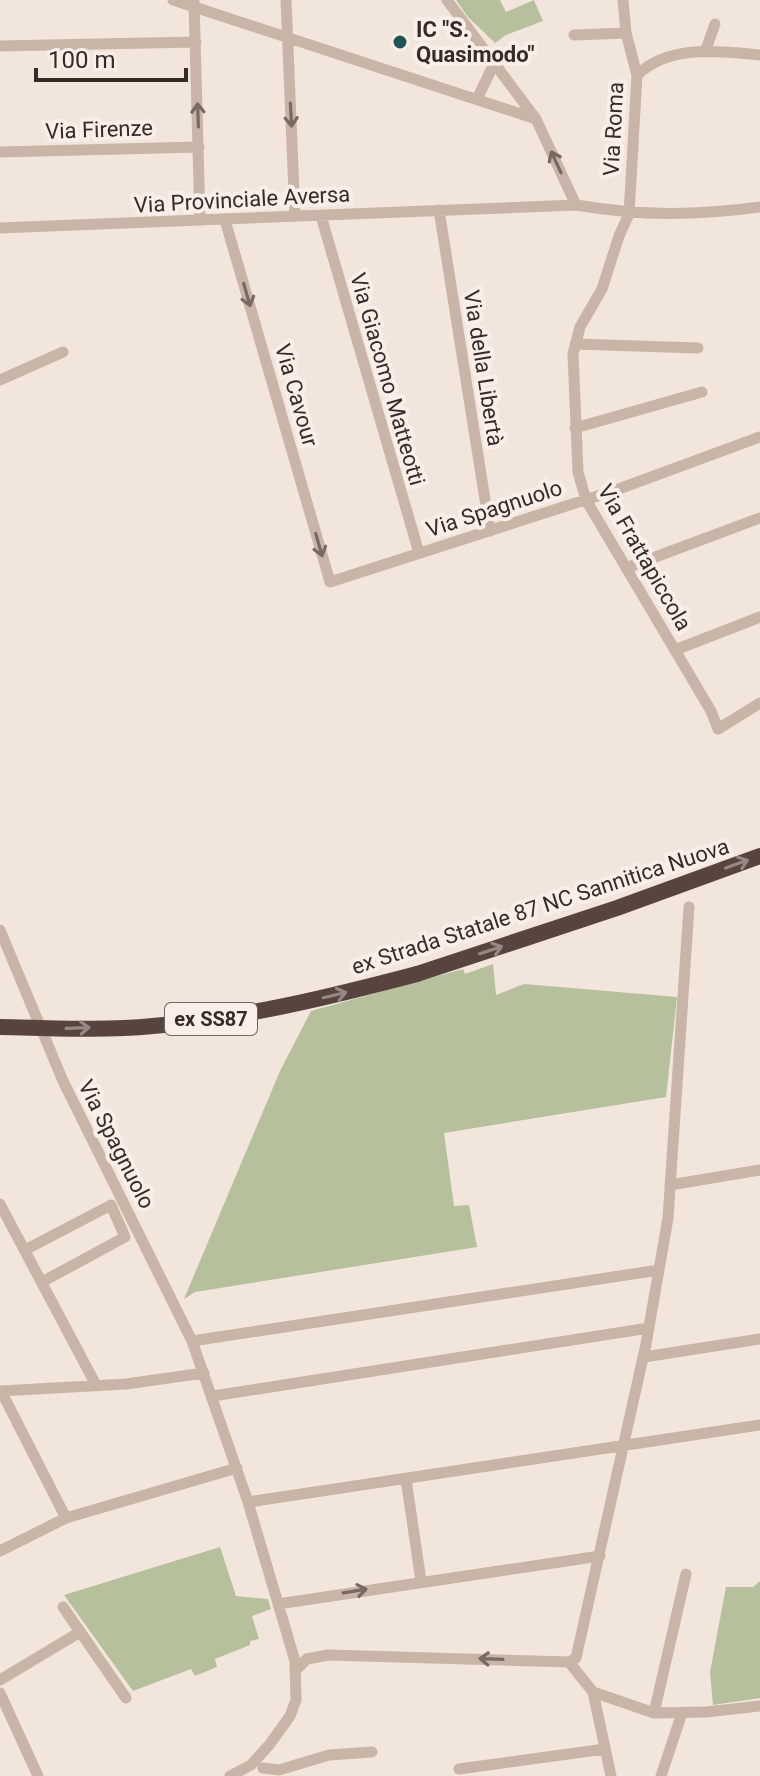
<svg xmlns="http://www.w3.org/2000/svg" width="760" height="1776" viewBox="0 0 760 1776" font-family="Roboto,sans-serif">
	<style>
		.green { fill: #b7c09c }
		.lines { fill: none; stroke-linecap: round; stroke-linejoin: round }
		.minor { stroke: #c9b4a8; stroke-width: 11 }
		.highway { stroke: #57443f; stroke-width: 16 }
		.highway-bridge { stroke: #57443f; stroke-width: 16 }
		.oneway { stroke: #786962 }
		.oneway2 { stroke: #988883 }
		.poi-dot { fill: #1f5654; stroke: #f9efe8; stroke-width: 3 }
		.labels { text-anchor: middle; stroke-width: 8; stroke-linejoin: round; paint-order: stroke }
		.shield { fill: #f9efe8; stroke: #706662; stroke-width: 2 }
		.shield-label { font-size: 20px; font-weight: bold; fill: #362b28 }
		.poi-label { font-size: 22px; font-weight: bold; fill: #362b28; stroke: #f9efe8; text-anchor: start }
		.street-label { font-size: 22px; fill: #362b28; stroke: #f9efe8 }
	</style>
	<rect width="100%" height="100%" fill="#f1e5dc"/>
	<path class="green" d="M456,0H500L506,12L534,0L543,21L506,35L495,43L468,17Z
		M493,964L496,995L524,984L677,997L666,1097L444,1133L454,1206L469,1205L477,1247L195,1292L184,1299L280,1071L311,1011L463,969L465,974Z
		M220,1547L236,1596L268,1599L271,1609L252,1616L259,1639L250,1641V1645L215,1659L217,1667L195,1676L191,1669L133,1691L64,1595Z
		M760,1581V1698L713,1705L710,1672L726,1587H753Z"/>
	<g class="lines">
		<path class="minor" d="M173,0L536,119
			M286,0L295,217
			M447,0L536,119L576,205
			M623,0L626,33L637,75L629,214L619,236L602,289L580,327L573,354L578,472L586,500L711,711L718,729L760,703
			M194,2L200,221
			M574,35L626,33
			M0,46L196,42
			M705,52L715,24
			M637,75C670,44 718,51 760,55
			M477,99L494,64
			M0,152L199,147
			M439,210L490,531
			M321,216L419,553
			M225,220L330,582L616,490L760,437
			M0,228L576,205C642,216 693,216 760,207
			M575,344L698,348
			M0,380L63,352
			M575,428L702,392
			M626,568L760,518
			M675,650L760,617
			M0,930L63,1081L192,1341L248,1502L295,1661L296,1700L290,1716L270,1744L251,1765L230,1776
			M670,1185L760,1170
			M0,1204L96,1385
			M25,1250L111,1205L125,1237L42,1282
			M192,1341L659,1270
			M644,1357L760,1339
			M0,1391L126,1384L204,1373
			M1,1391L66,1518
			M213,1396L649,1328
			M406,1479L421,1581
			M248,1502L760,1425
			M0,1551L66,1518L237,1468
			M278,1604L600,1556
			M63,1607L126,1698
			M569,1662L593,1692L654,1713L706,1712L760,1706
			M296,1670L307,1659L328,1655L569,1662L576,1658L646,1344L668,1218L689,907
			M0,1680L80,1632
			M593,1692L611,1776
			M0,1693L38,1776
			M654,1713L686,1574
			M263,1768L279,1770L329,1755L372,1752
			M459,1769L605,1749
			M661,1776L682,1713"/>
		<path class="highway" d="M417,974L617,908L760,856"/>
		<path class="highway-bridge" d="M0,1027C51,1028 102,1031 153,1026C243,1018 330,997 417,974"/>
	</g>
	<defs><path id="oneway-shaft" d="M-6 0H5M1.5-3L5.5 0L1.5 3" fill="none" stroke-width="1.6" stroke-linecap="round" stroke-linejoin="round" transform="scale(2)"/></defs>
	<g class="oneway">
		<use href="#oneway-shaft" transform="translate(198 115) rotate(-92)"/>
		<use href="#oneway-shaft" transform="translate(291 115) rotate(87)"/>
		<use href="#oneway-shaft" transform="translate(556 162) rotate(-115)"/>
		<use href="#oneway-shaft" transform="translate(247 295) rotate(74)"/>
		<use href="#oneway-shaft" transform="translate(319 545) rotate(74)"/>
		<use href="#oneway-shaft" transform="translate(355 1591) rotate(-9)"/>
		<use href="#oneway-shaft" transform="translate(491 1659) rotate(-178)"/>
	</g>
	<g class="oneway2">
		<use href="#oneway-shaft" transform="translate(737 864) rotate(-20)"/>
		<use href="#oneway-shaft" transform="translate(491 950) rotate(-18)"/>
		<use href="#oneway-shaft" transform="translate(335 995) rotate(-13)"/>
		<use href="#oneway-shaft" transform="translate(78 1028) rotate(-2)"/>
	</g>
	<circle class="poi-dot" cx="400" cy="42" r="8"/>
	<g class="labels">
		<rect class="shield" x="165" y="1003" width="92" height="32" rx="6"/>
		<g class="shield-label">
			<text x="211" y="1026">ex SS87</text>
		</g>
		<g class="poi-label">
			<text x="416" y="37">IC "S.<tspan x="416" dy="25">Quasimodo"</tspan></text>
		</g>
		<g class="street-label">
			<text transform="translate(99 129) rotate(-2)" y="8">Via Firenze</text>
			<text transform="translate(613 129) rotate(-87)" y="8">Via Roma</text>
			<text transform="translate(242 199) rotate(-3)" y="8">Via Provinciale Aversa</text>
			<text transform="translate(484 368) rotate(81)" y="8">Via della Libertà</text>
			<text transform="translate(388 379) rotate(74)" y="8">Via Giacomo Matteotti</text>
			<text transform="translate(297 395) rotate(74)" y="8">Via Cavour</text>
			<text transform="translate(494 508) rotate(-18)" y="8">Via Spagnuolo</text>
			<text transform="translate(645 557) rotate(60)" y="8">Via Frattapiccola</text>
			<text transform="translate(540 906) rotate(-18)" y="8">ex Strada Statale 87 NC Sannitica Nuova</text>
			<text transform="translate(117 1144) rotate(63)" y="8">Via Spagnuolo</text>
		</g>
	</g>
	<path d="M36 68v12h150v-12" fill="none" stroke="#362b28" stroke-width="4"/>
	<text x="48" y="68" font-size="24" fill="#362b28" stroke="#f9efe8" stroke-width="6" paint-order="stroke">100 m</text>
</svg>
